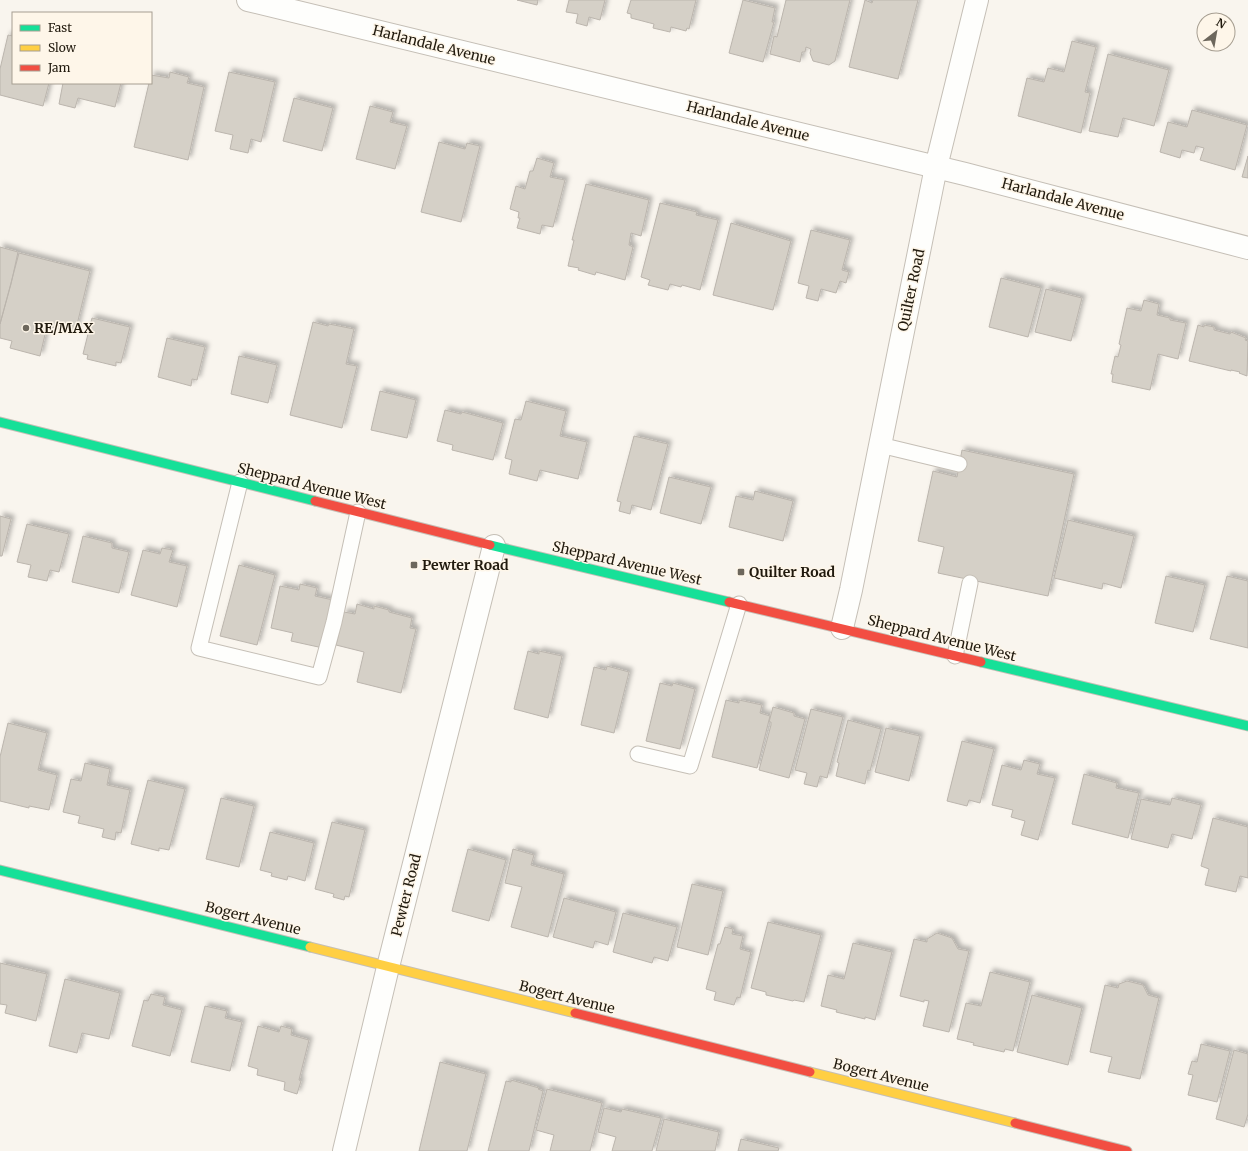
<svg xmlns="http://www.w3.org/2000/svg" width="1248" height="1151" viewBox="0 0 1248 1151" font-family="Merriweather,serif">
	<style>
		.building { fill: #d5d0c7; stroke: #bbb5ad; filter: url(#shadow) }
		.lines { fill: none; stroke-linecap: round; stroke-linejoin: round }
		.lane-casing { stroke: #c5bfb6; stroke-width: 17 }
		.street-casing { stroke: #c5bfb6; stroke-width: 24 }
		.fast-casing { stroke: #c5bfb6; stroke-width: 11 }
		.slow-casing { stroke: #c5bfb6; stroke-width: 11 }
		.jam-casing { stroke: #c5bfb6; stroke-width: 11 }
		.lane { stroke: #fefefc; stroke-width: 15 }
		.street { stroke: #fefefc; stroke-width: 22 }
		.fast { stroke: #16e098; stroke-width: 9 }
		.slow { stroke: #ffcf43; stroke-width: 9 }
		.jam { stroke: #f24e42; stroke-width: 9 }
		.poi-dot { fill: #6d675c; stroke: #fef6e9; stroke-width: 1.5 }
		.labels { text-anchor: middle; stroke-width: 3; stroke-linejoin: round; paint-order: stroke }
		.street-label { font-size: 14px; fill: #211a0e; stroke: #fef6e9 }
		.poi-label { font-size: 14px; font-weight: bold; fill: #211a0e; stroke: #fef6e9; text-anchor: start }
	</style>
	<defs>
		<filter id="shadow"><feDropShadow dx="3.5" dy="-3.5" stdDeviation="2" flood-color="#0004"/></filter>
	</defs>
	<rect width="100%" height="100%" fill="#f9f5ee"/>
	<path class="building" d="M517,0H538L537,5Z
		M569,0H605L600,20L589,17L587,26L576,23L578,14L566,12Z
		M631,0H696L689,29L687,28L686,31L671,27L670,32L653,28L654,24L631,18V14L627,13Z
		M743,0L775,8L772,22H774L763,62L729,53Z
		M786,0H850L835,61L829,65L813,61L810,53L811,49L806,47L805,52H802L800,62L770,54L774,36L777,37Z
		M865,0L872,3L873,0H918L898,79L849,67Z
		M8,35L13,36V83H49L43,106L0,95V69Z
		M1072,41L1096,47L1085,92L1090,93L1081,133L1018,116L1027,78L1044,82L1048,68L1064,72Z
		M1108,54L1169,70L1154,126L1123,118L1118,137L1089,131Z
		M170,72L189,77L187,83L204,87L188,160L134,147L149,83H151V75L169,78Z
		M229,72L275,82L261,142L251,139L248,153L230,149L233,135L215,131Z
		M63,83H121L115,107L78,98L75,108L59,104Z
		M294,98L333,108L322,151L283,141Z
		M370,106L393,112L390,122L407,126L395,169L356,159Z
		M1192,110L1247,125L1235,170L1200,160L1204,148L1196,146L1194,153L1182,150L1180,158L1160,152L1168,122L1187,127Z
		M439,142L465,149L467,143L480,146L461,222L421,212Z
		M1248,156V178L1242,177Z
		M537,158L554,163L550,177L565,180L553,227L542,225L540,234L517,228L520,218H518L519,212L510,209L516,186L525,189L530,171H533Z
		M586,184L649,200L641,236L631,233L629,245L633,247L625,280L596,272L595,275L578,270L579,268L568,266L574,240H572Z
		M660,203L697,212L696,215L718,220L700,290L682,285L681,287L670,284L668,290L648,285L650,280L641,277Z
		M731,223L791,241L773,310L713,295Z
		M811,230L850,240L842,270L849,272L846,283L840,281L836,293L821,289L818,301L806,298L809,286L798,283Z
		M0,247L18,252L11,284L0,324Z
		M19,253L90,271L75,333L47,326L40,356L10,348L12,341L0,338V324Z
		M1001,278L1041,288L1028,337L989,327Z
		M1046,289L1082,298L1071,341L1035,332Z
		M1144,300L1159,304L1157,315L1170,318V320L1186,323L1178,359L1158,354L1150,390L1112,382L1113,374H1111L1115,356L1118,357L1121,345L1119,344L1127,308L1141,311Z
		M92,318L130,327L121,363L116,362V366L87,359L88,355L83,354Z
		M313,322L328,326L329,324L354,329L346,364L357,366L342,428L290,415Z
		M1198,325L1204,327V325L1214,327V330L1230,334L1231,332L1246,338L1245,340L1248,341L1247,376L1239,373L1240,372L1231,370V371L1189,361Z
		M167,338L205,347L197,380L192,379L191,386L158,377Z
		M239,356L277,365L268,403L231,394Z
		M380,391L416,400L407,438L371,430Z
		M526,401L566,411L560,436L587,442L578,479L540,470L537,481L509,474L512,460L505,458L515,419L521,420Z
		M445,410L461,414L462,412L503,423L493,460L452,450L453,445L437,441Z
		M634,436L668,444L651,510L632,505L630,514L619,511L621,502L617,501Z
		M962,450L1074,474L1048,596L938,573L944,547L918,541L933,471L957,477Z
		M669,477L711,487L701,524L660,513Z
		M755,491L793,501L783,541L729,527L736,496L753,500Z
		M0,516L11,519L2,556H0Z
		M1068,520L1134,536L1121,588L1103,583L1102,589L1054,578Z
		M27,524L69,534L59,572L50,570L47,581L28,577L31,565L17,562Z
		M83,536L112,543V548L129,552L119,593L72,582Z
		M162,548L173,550L169,562L187,566L177,607L131,595L143,550L160,554Z
		M239,565L275,575L257,645L220,636Z
		M1166,576L1205,585L1193,632L1155,623Z
		M1227,576L1248,581V648L1210,639Z
		M300,584L317,588L315,596L333,600L323,648L291,641L293,633L271,628L280,586L299,590Z
		M357,604L374,609V606L389,610V612L412,618L410,628L416,629L401,693L357,682L364,652L336,645L344,612L355,614Z
		M528,651L539,654V651L562,656L548,718L514,709Z
		M607,666L629,672L614,733L581,725L594,667L606,670Z
		M660,683L672,686L673,683L695,689L680,749L646,741Z
		M726,700L739,703V700L762,705L760,713L770,716L757,768L712,757Z
		M773,707L794,713V716L805,719L789,778L759,770L771,725V722H769Z
		M811,709L843,717L827,778L820,776L817,787L804,784L807,773L795,770Z
		M848,720L881,729L870,771L868,770L865,784L836,776L839,763L837,762Z
		M8,723L47,733L38,770L57,775L49,810L29,806V808L0,801V757Z
		M886,728L920,736L909,781L875,772Z
		M962,741L994,749L980,803L969,800L967,806L947,801Z
		M1024,760L1040,764L1037,774L1055,778L1038,840L1021,835L1025,821L1011,817L1013,810L992,805L1002,765L1021,770Z
		M85,763L110,769L107,785L130,790L121,833L116,832L115,840L102,837L104,829L78,823L80,816L63,812L71,779L81,781Z
		M1084,774L1117,783L1116,788L1139,793L1128,838L1072,824Z
		M148,780L185,789L169,850L159,848V851L131,844Z
		M221,798L254,806L239,867L206,859Z
		M1172,798L1201,805L1192,839L1172,834L1168,848L1131,839L1141,799L1170,805Z
		M1213,818L1248,827V878L1240,876L1236,892L1205,885L1209,869L1201,866Z
		M332,822L365,830L349,897L345,896L344,900L333,897L334,894L315,889Z
		M270,832L314,843L305,881L288,876L287,880L271,876L272,873L260,870Z
		M468,849L506,860L489,921L452,911Z
		M513,849L534,855L531,865L564,874L548,937L511,927L522,887L505,883Z
		M692,884L723,891L708,955L677,947Z
		M564,898L616,912L608,945L595,941L593,948L553,937Z
		M623,913L677,927L668,961L654,957L652,963L613,952Z
		M768,922L821,935L804,1002L794,1000L793,1001L766,995V992L751,988Z
		M725,927L733,929L732,934L743,936L740,949L751,952L740,998L737,997L734,1005L714,1000L716,992L706,989L718,944H720Z
		M937,933L952,938L958,949L969,951L949,1032L923,1026L929,1001L924,1000V1002L900,996L914,939L927,942V939Z
		M853,943L892,952L875,1020L865,1017V1019L836,1012L837,1010L821,1006L828,975L844,979Z
		M0,963L47,974L36,1021L5,1013L7,1005L0,1004Z
		M990,972L1030,982L1013,1051L1005,1049L1004,1052L973,1045L974,1043L957,1039L966,1003L981,1006Z
		M65,979L120,993L109,1039L82,1033L77,1053L49,1046Z
		M1127,981L1143,985L1148,995L1159,998L1140,1079L1108,1072L1112,1057L1090,1052L1105,985L1118,988L1119,984Z
		M151,994L165,997L163,1005L182,1010L170,1056L132,1046L144,1000L148,1001Z
		M1032,995L1082,1008L1068,1065L1017,1052Z
		M205,1006L227,1011L225,1018L242,1022L230,1071L191,1062Z
		M258,1026L279,1032L281,1026L292,1029L291,1035L309,1040L299,1080L301,1081L297,1094L284,1090L285,1082L257,1075L258,1069L248,1066Z
		M1201,1044L1230,1051L1217,1102L1188,1095L1193,1075L1188,1074L1192,1061L1197,1062Z
		M1234,1050L1248,1054V1114L1244,1127L1216,1119Z
		M440,1062L486,1074L467,1151H419Z
		M511,1080L539,1088L538,1089L543,1091L529,1151H488L506,1081L511,1082Z
		M547,1089L602,1103L590,1151H550L554,1135L536,1130Z
		M604,1108L621,1112L622,1109L661,1118L652,1151H612L616,1137L598,1132Z
		M664,1119L719,1132L715,1151H656Z
		M741,1139L779,1148L778,1151H738Z"/>
	<g class="lines">
		<defs>
			<path id="lane" d="M880,445L959,464
				M240,482L199,648L319,677L334,622L358,512
				M955,656L970,583
				M638,754L690,766L739,604"/>
			<path id="street" d="M248,0L965,174L1248,248
				M842,628L851,590L936,167L977,0
				M344,1151L388,967L494,546"/>
			<path id="fast" d="M0,422L315,501
				M490,545L729,602
				M981,662L1248,726
				M0,870L310,947"/>
			<path id="slow" d="M310,947L575,1013
				M810,1072L1015,1123"/>
			<path id="jam" d="M315,501L490,545
				M729,602L981,662
				M575,1013L810,1072
				M1015,1123L1127,1151"/>
		</defs>
		<use href="#lane" class="lane-casing"/>
		<use href="#street" class="street-casing"/>
		<use href="#fast" class="fast-casing"/>
		<use href="#slow" class="slow-casing"/>
		<use href="#jam" class="jam-casing"/>
		<use href="#lane" class="lane"/>
		<use href="#street" class="street"/>
		<use href="#fast" class="fast"/>
		<use href="#slow" class="slow"/>
		<use href="#jam" class="jam"/>
	</g>
	<g class="poi-dot">
		<circle cx="26" cy="328" r="4"/>
		<rect x="410" y="561" width="8" height="8" rx="2"/>
		<rect x="737" y="568" width="8" height="8" rx="2"/>
	</g>
	<g class="labels">
		<g class="street-label">
			<text transform="translate(434 45) rotate(14)" y="5">Harlandale Avenue</text>
			<text transform="translate(748 121) rotate(14)" y="5">Harlandale Avenue</text>
			<text transform="translate(1063 199) rotate(15)" y="5">Harlandale Avenue</text>
			<text transform="translate(911 290) rotate(-78)" y="5">Quilter Road</text>
			<text transform="translate(312 486) rotate(14)" y="5">Sheppard Avenue West</text>
			<text transform="translate(627 563) rotate(13)" y="5">Sheppard Avenue West</text>
			<text transform="translate(942 638) rotate(14)" y="5">Sheppard Avenue West</text>
			<text transform="translate(406 895) rotate(-76)" y="5">Pewter Road</text>
			<text transform="translate(253 918) rotate(14)" y="5">Bogert Avenue</text>
			<text transform="translate(567 997) rotate(14)" y="5">Bogert Avenue</text>
			<text transform="translate(881 1075) rotate(14)" y="5">Bogert Avenue</text>
		</g>
		<g class="poi-label">
			<text x="34" y="333">RE/MAX</text>
			<text x="422" y="570">Pewter Road</text>
			<text x="749" y="577">Quilter Road</text>
		</g>
	</g>
	<rect x="12" y="12" width="140" height="72" fill="#fef6e9" stroke="#a69e91"/>
	<rect x="20" y="25" width="20" height="6" fill="#16e098" stroke="#a69e91"/>
	<text x="48" y="32" font-size="12" fill="#211a0e">Fast</text>
	<rect x="20" y="45" width="20" height="6" fill="#ffcf43" stroke="#a69e91"/>
	<text x="48" y="52" font-size="12" fill="#211a0e">Slow</text>
	<rect x="20" y="65" width="20" height="6" fill="#f24e42" stroke="#a69e91"/>
	<text x="48" y="72" font-size="12" fill="#211a0e">Jam</text>
	<g transform="translate(1216 32) rotate(31)"><circle r="19" fill="#fef6e9" stroke="#a69e91"/>
	<path d="M0-3L7 15L0 10L-7 15Z" fill="#6d675c"/>
	<text y="-6" font-size="11" font-weight="bold" text-anchor="middle" fill="#211a0e">N</text>
	</g>
</svg>
